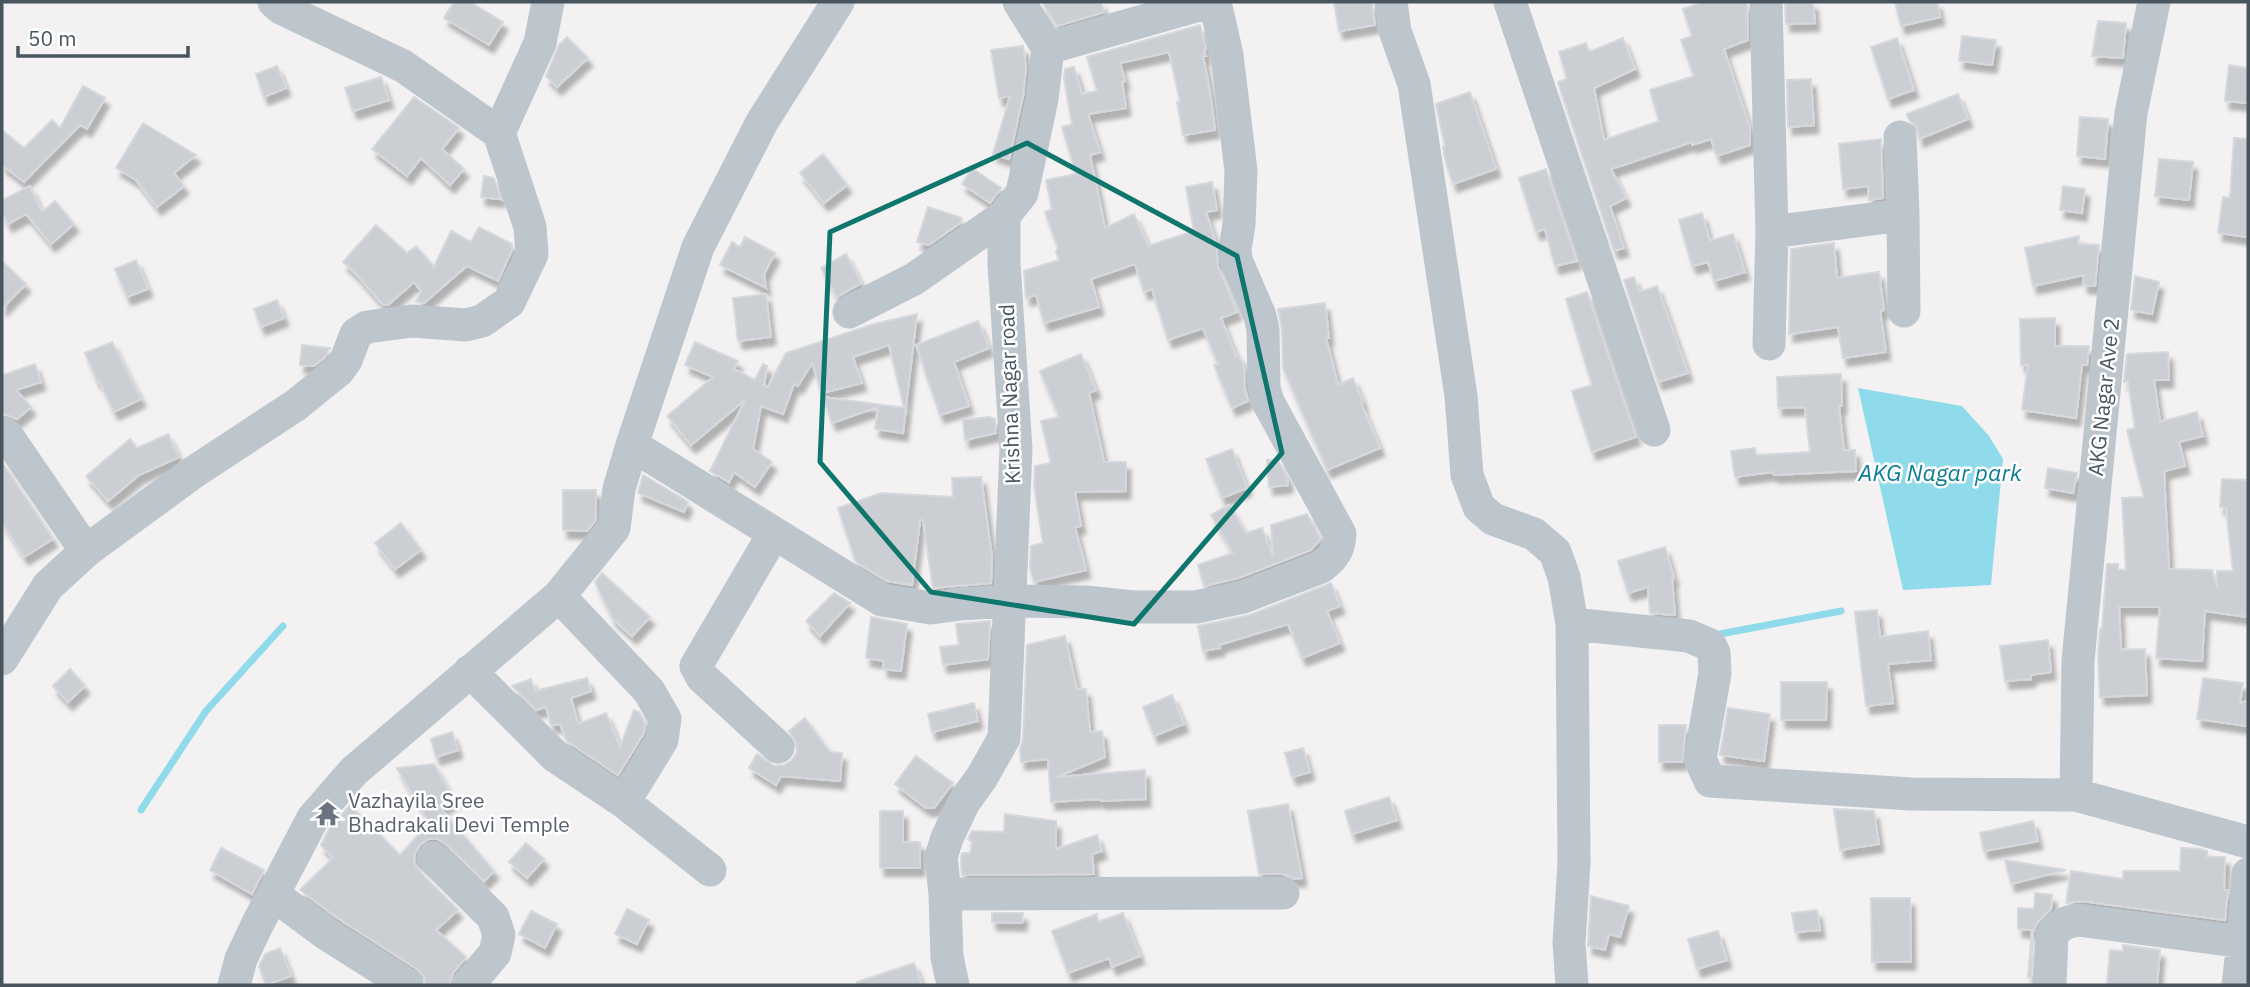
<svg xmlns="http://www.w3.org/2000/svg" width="2250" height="987" viewBox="0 0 2250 987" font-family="'IBM Plex Sans',sans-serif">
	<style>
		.water { fill: #90dbeb }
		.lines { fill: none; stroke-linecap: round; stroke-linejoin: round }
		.stream { stroke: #90dbeb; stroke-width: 7 }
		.building { fill: #cbced3; stroke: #d5d8dc; stroke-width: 2; filter: url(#shadow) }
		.minor { stroke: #bdc6cd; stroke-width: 33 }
		.marked { fill: none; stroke: #0f766e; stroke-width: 5; stroke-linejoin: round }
		.labels { text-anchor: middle; stroke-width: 5; stroke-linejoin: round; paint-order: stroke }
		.street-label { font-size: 21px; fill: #49555e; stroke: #fff }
		.worship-label { font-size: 21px; fill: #5b616d; stroke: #fff; text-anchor: start }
		.water-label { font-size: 23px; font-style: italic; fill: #0f7d94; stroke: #fff }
	</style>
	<defs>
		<filter id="shadow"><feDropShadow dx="4.5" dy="8" stdDeviation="2" flood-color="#0004"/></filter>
	</defs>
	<rect width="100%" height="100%" fill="#f3f1f1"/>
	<path class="water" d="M1858,388L1962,406L1989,436L2003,459L1991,585L1903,590Z"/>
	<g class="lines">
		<path class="stream" d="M1720,634L1841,611
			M141,810L206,711L283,626"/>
	</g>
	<path class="building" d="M454,2H470L503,22L489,45L444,18Z
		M1042,2H1101L1104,12L1057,26Z
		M1334,2H1372L1375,25L1339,31Z
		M1703,2H1747L1748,40L1724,49L1750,129V145L1717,156L1711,139L1692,145V142L1611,169L1626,198L1610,206L1624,248L1614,251L1558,82L1567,79L1559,52L1586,43L1589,52L1623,38L1635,69L1594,88L1604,140L1659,121L1650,90L1694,76L1681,40L1692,36L1683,9Z
		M1785,2H1813L1815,23L1786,24Z
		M1895,2H1937L1940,17L1901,26Z
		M2098,21L2126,23L2123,58L2092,56Z
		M1200,25L1206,49L1204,50L1206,56H1203L1210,92L1215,130L1183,135L1177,102L1180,101L1169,52L1120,63L1125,81L1122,82L1126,108L1088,114L1100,152L1090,155L1105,228L1134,214L1148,246L1194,231L1186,187L1212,182L1217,210L1206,212L1216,243L1218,267L1237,312L1221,318L1236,356L1239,355L1244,368L1245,389L1248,401L1232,408L1214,365L1218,364L1203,328L1168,340L1152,289L1144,292L1135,264L1091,279L1099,307L1044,323L1036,295L1026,298L1024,271L1059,260L1056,252L1058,248L1045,212L1052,209L1046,180L1076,174L1062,127L1072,124L1064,78L1065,69L1074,67L1082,94L1097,91L1087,57Z
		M1962,36L1996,40L1992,65L1959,61Z
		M567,37L588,58L557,87L546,76L559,45Z
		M1897,38L1914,90L1888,99L1871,47Z
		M1023,46L1026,68L1023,96L1009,159L993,154L1010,96L999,98L991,50Z
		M2229,65L2248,68V103L2225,101Z
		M277,66L286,88L264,97L256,74Z
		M381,77L389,100L353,111L345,88Z
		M1811,79L1814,125L1788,127L1787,80Z
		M83,86L105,98L87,129L80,125L24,182L2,165V130L24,148L52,120L60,128Z
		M1470,92L1496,169L1453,184L1445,159L1443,147H1445L1436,104Z
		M1958,94L1968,119L1919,139L1917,127L1909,120L1907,114Z
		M414,97L459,128L442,149L464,169L450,185L421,158L407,176L372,149Z
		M2080,117L2108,119L2105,159L2077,156Z
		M143,123L196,155L174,173L184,186L157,207L136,180L116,168Z
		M2234,138L2248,139V237L2218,233L2223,197L2230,198Z
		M1881,139L1883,198L1869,200L1868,186L1843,189L1839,144Z
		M823,154L847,185L824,203L800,173Z
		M2159,159L2193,162L2189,200L2155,196Z
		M972,168L1001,188L990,203L962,184Z
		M1546,169L1577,261L1555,266L1545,229L1536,232L1519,178Z
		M484,176L494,178L501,199L481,197Z
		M30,186L42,212L55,201L74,224L51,244L26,214L8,224L2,212V200Z
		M2063,186L2085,189L2082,213L2060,210Z
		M928,207L962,218L960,223L929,245L917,242Z
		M1702,213L1710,241L1733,234L1745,272L1714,281L1708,262L1692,266L1679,220Z
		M376,225L407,253L416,246L434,267L451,231L471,242L479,227L512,244V250L498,281L467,266L424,303L416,302L421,291L414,282L388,305H383L357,275L343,262Z
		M2079,236L2078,244L2099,245L2095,286L2083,285L2084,275L2033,286L2025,248Z
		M745,237L775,253L764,274L766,288L720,265L732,242L740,247Z
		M1834,243L1837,278L1879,272L1884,310L1880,311L1886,352L1843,358L1838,327L1789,334L1791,249Z
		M846,254L861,283L837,297L821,268Z
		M136,260L148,289L127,297L115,269Z
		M2,261L26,284L2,308Z
		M2135,276L2159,282L2152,314L2131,310Z
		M1634,277L1639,292L1657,286L1688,373L1658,382L1624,280Z
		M1587,292L1636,437L1592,452L1572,391L1592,385L1566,299Z
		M766,294L771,337L738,341L733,298Z
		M277,300L284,318L261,327L254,309Z
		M1325,303L1329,338H1326L1338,385L1353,378L1363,402L1361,403L1380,448L1327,470L1283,368L1282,329L1278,309Z
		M917,314L906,406L904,407L889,345L853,357L862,383L822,393L812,363L798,386L794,384L783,414L761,406L753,449L772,462L755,487L734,472L729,482L710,471L745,400L691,445L667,416L713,377L685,365L695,342L738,361L734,369L755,380L763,364L767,366L764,385L768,387L786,353L874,324Z
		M2055,318V346H2089L2087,365H2082L2076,418L2022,410L2028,365H2021L2020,319Z
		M978,321L989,348L954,362L969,406L940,415L916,345Z
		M112,342L141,399L114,412L99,380L97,381L85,353Z
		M302,345L330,348L324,358L314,366L300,365Z
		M2168,352L2169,380H2154L2160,422L2197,412L2203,436L2179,442L2185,466L2164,471L2169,569L2212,570L2217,588V571H2233L2226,508L2220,507L2222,479L2248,480V617L2205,611L2202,661L2156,658L2160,607H2119L2121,650L2145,649L2147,695L2100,697L2098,658L2100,629H2102L2107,564H2118V570H2126L2122,498L2144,497L2127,430L2135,428L2128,381L2124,382L2127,354Z
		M1081,354L1096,390L1089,393L1104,462H1126V491L1075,492L1081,526L1075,527L1086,570L1034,582L1030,568L1031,546L1043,543L1034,485L1035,466L1051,463L1041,421L1059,417L1040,371Z
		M35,364L41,382L16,390L31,407L17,419L2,413V373L3,375Z
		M1841,374L1842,406H1839L1844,450H1855L1856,471L1774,475L1773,472L1735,477L1731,451L1755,448L1756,455L1810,452L1805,407L1778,408L1777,377Z
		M823,397L906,408L903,433L875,429L878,407L832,423Z
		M989,417L995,419L996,433L965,440L963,420Z
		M168,434L179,457L139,475L108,501L86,476L130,439L137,448Z
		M1232,449L1247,488L1222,498L1206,459Z
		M1267,460H1278L1288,479V485L1269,487Z
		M2,462L53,539L24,557L2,522Z
		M2048,468L2077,473L2073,493L2045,488Z
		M643,475L688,502L684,512L638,493Z
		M981,477L992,557L991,583L933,588L923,520H920L912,585L887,581L856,562L838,508L881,493L953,497L952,478Z
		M563,490H596V520L587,531L563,530Z
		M1229,505L1246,533L1262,528L1273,557L1271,525L1307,514L1320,538L1319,541L1311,550L1238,578L1204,586L1198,565L1233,553L1211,515Z
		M401,523L421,550L395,569L375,543Z
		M1665,547L1674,578L1672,579L1675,615L1650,613L1648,587L1628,593L1618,561Z
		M602,573L650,617L632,636L613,619L595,582Z
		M1331,583L1340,606L1327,611L1340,643L1302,658L1288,624L1219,645L1220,648L1203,651L1198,626L1250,615Z
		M834,593L850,603L820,636L806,621Z
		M1877,610L1880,637L1928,631L1931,660L1888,664L1893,703L1866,706L1855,612Z
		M871,617L907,624L901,671L883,669L884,661L866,658Z
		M990,621L988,659L943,665L940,647L959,645L956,624Z
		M1065,636L1077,689H1086L1090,732L1102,731L1105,757L1057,777L1145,770L1146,799L1101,801V799L1051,802L1048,759L1021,762L1020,749L1023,739L1027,645Z
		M2048,640L2051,672L2031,675V679L2005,681L2000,646Z
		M70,669L85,686L68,702L53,686Z
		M587,678L591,691L571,698L578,724L606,713L620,747L634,710L639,712L645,723L644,733L618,775L567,741L560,724L551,725L546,707L536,710L512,686L531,679L535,691Z
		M2203,678L2243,683L2240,703L2248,701V726L2197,719Z
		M1781,682H1827L1826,720H1781Z
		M1172,695L1184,724L1154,736L1143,707Z
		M974,703L978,721L932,732L928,714Z
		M1728,708L1770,714L1764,761L1720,755Z
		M805,718L830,752L842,753L840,781L781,776L776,785L749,768L757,754L774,766L784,765L792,760L797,752L796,742L789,731Z
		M1659,725H1686L1682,762H1659Z
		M452,732L458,750L436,757L431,739Z
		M1303,748L1310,772L1292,777L1285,753Z
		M916,756L953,783L934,808H926L895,784Z
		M434,764L454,800L440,808L494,871L484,881L446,844L437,839H429L420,844L415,853L414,862L419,871L458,910L436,930L466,957L453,973L449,985H426L424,976L417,969L336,917L300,890L333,858L321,845L329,829L350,805L400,855L429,823L397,768Z
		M1389,797L1397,820L1352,834L1345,811Z
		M1288,804L1302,878L1295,879L1283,874H1259L1248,811Z
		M1834,809L1874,811L1879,844L1840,850Z
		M880,811H903V842H920V868H880Z
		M1005,814L1056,821V849L1097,835L1102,851L1092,854L1094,874L962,875L961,859L962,853H970L972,842L968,839L972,831L1004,832Z
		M2033,821L2038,841L1984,851L1980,833Z
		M526,843L544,859L527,878L509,862Z
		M221,848L264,870L252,894L210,870Z
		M2181,848L2201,849L2207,851V857H2225L2224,890H2228L2225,920L2081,901L2066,903L2071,871L2123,879V871H2180Z
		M2005,860L2066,870L2011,884Z
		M2035,893L2052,895L2051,909L2037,923L2033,933L2031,977H2028L2032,930L2018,929V908L2034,909Z
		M1591,896L1629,906L1620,937L1609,934L1605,950L1588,946Z
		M1871,898H1910L1911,962H1872Z
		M627,909L649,920L637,944L615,934Z
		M1817,910L1820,930L1795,932L1792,913Z
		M531,911L557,924L545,948L519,934Z
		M992,913H1023L1022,923L992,922Z
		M1123,913L1140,956L1112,967L1109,958L1068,973L1052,931L1097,914L1098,922Z
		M1718,931L1727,960L1697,969L1688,939Z
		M2123,945L2160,950L2157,985H2107L2110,950L2123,951Z
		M280,948L291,976L266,985L259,966L265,954Z
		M914,963L922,985H857V982Z"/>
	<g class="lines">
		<path class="minor" d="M274,2L281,8L403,66L499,133L540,43L548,2
			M1019,2L1048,48
			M1391,2L1395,31L1414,84L1461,396L1467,475L1479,507L1493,519L1534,534L1555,552L1564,577L1572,624L1574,863L1569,943L1572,985
			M1510,2L1654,430
			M1766,2L1772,232L1769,344
			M1900,137L1903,215
			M1772,232L1903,215L1904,311
			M849,312L914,279L1004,216
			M2,432L8,437L86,551
			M632,445L882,600L931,608L961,604L1008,601L1086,602L1133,607H1196L1243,597L1321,567C1334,557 1339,550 1340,534L1268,402L1264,388L1263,330L1260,316L1236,260L1235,249L1239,224L1241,171L1227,55L1215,2
			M774,533L696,666L702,677L778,747
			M559,596L649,691L665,719L662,740L624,802
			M1572,624L1689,636L1710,645L1714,653L1715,673L1700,759L1710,781L1911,794L2076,795L2248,842
			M2,659L48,586L86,551L194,472L296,405L338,371L346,360L356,334L367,327L412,321L466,325L482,321L509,302L532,254L530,227L499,133
			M470,671L555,756L624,802L710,870
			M2076,795L2078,661L2131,113L2154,2
			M433,858L493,917L499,935L495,953L468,985
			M945,894L1283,893
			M274,895L325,933L407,985
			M234,985L241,959L257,925L313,818L354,771L559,596L614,528L619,489L632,445L698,247L762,122L838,2
			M953,985L947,957L945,894L941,857L947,838L964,802L982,777L1004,738L1016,449L1004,264V216L1022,193L1042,99L1048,48L1210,2
			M2050,985L2052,935C2059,925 2066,922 2078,920L2243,942
			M2238,985L2243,942L2248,874"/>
	</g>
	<path class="marked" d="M1027,143L1237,256L1282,453L1134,624L931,592L820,462L830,232Z"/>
	<defs>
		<symbol id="temple-bare" viewBox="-9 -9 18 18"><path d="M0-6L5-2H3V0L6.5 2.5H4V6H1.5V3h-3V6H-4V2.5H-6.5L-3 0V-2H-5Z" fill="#6b7280" stroke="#fff" stroke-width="2.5" paint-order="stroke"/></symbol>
	</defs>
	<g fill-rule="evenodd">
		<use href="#temple-bare" x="310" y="796" width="35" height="35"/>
	</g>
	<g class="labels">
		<g class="street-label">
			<text transform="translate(1010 394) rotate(-92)" y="7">Krishna Nagar road</text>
			<text transform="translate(2104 397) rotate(-84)" y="7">AKG Nagar Ave 2</text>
		</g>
		<g class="worship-label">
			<text x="348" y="808">Vazhayila Sree<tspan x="348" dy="24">Bhadrakali Devi Temple</tspan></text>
		</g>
		<g class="water-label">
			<text x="1940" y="481">AKG Nagar park</text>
		</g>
	</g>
	<rect width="2250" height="987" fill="none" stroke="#49555e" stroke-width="7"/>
	<path d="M18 46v10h170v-10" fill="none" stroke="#49555e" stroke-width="3.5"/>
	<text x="28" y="46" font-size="21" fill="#49555e" stroke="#ffffff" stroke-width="5" paint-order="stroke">50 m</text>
</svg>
